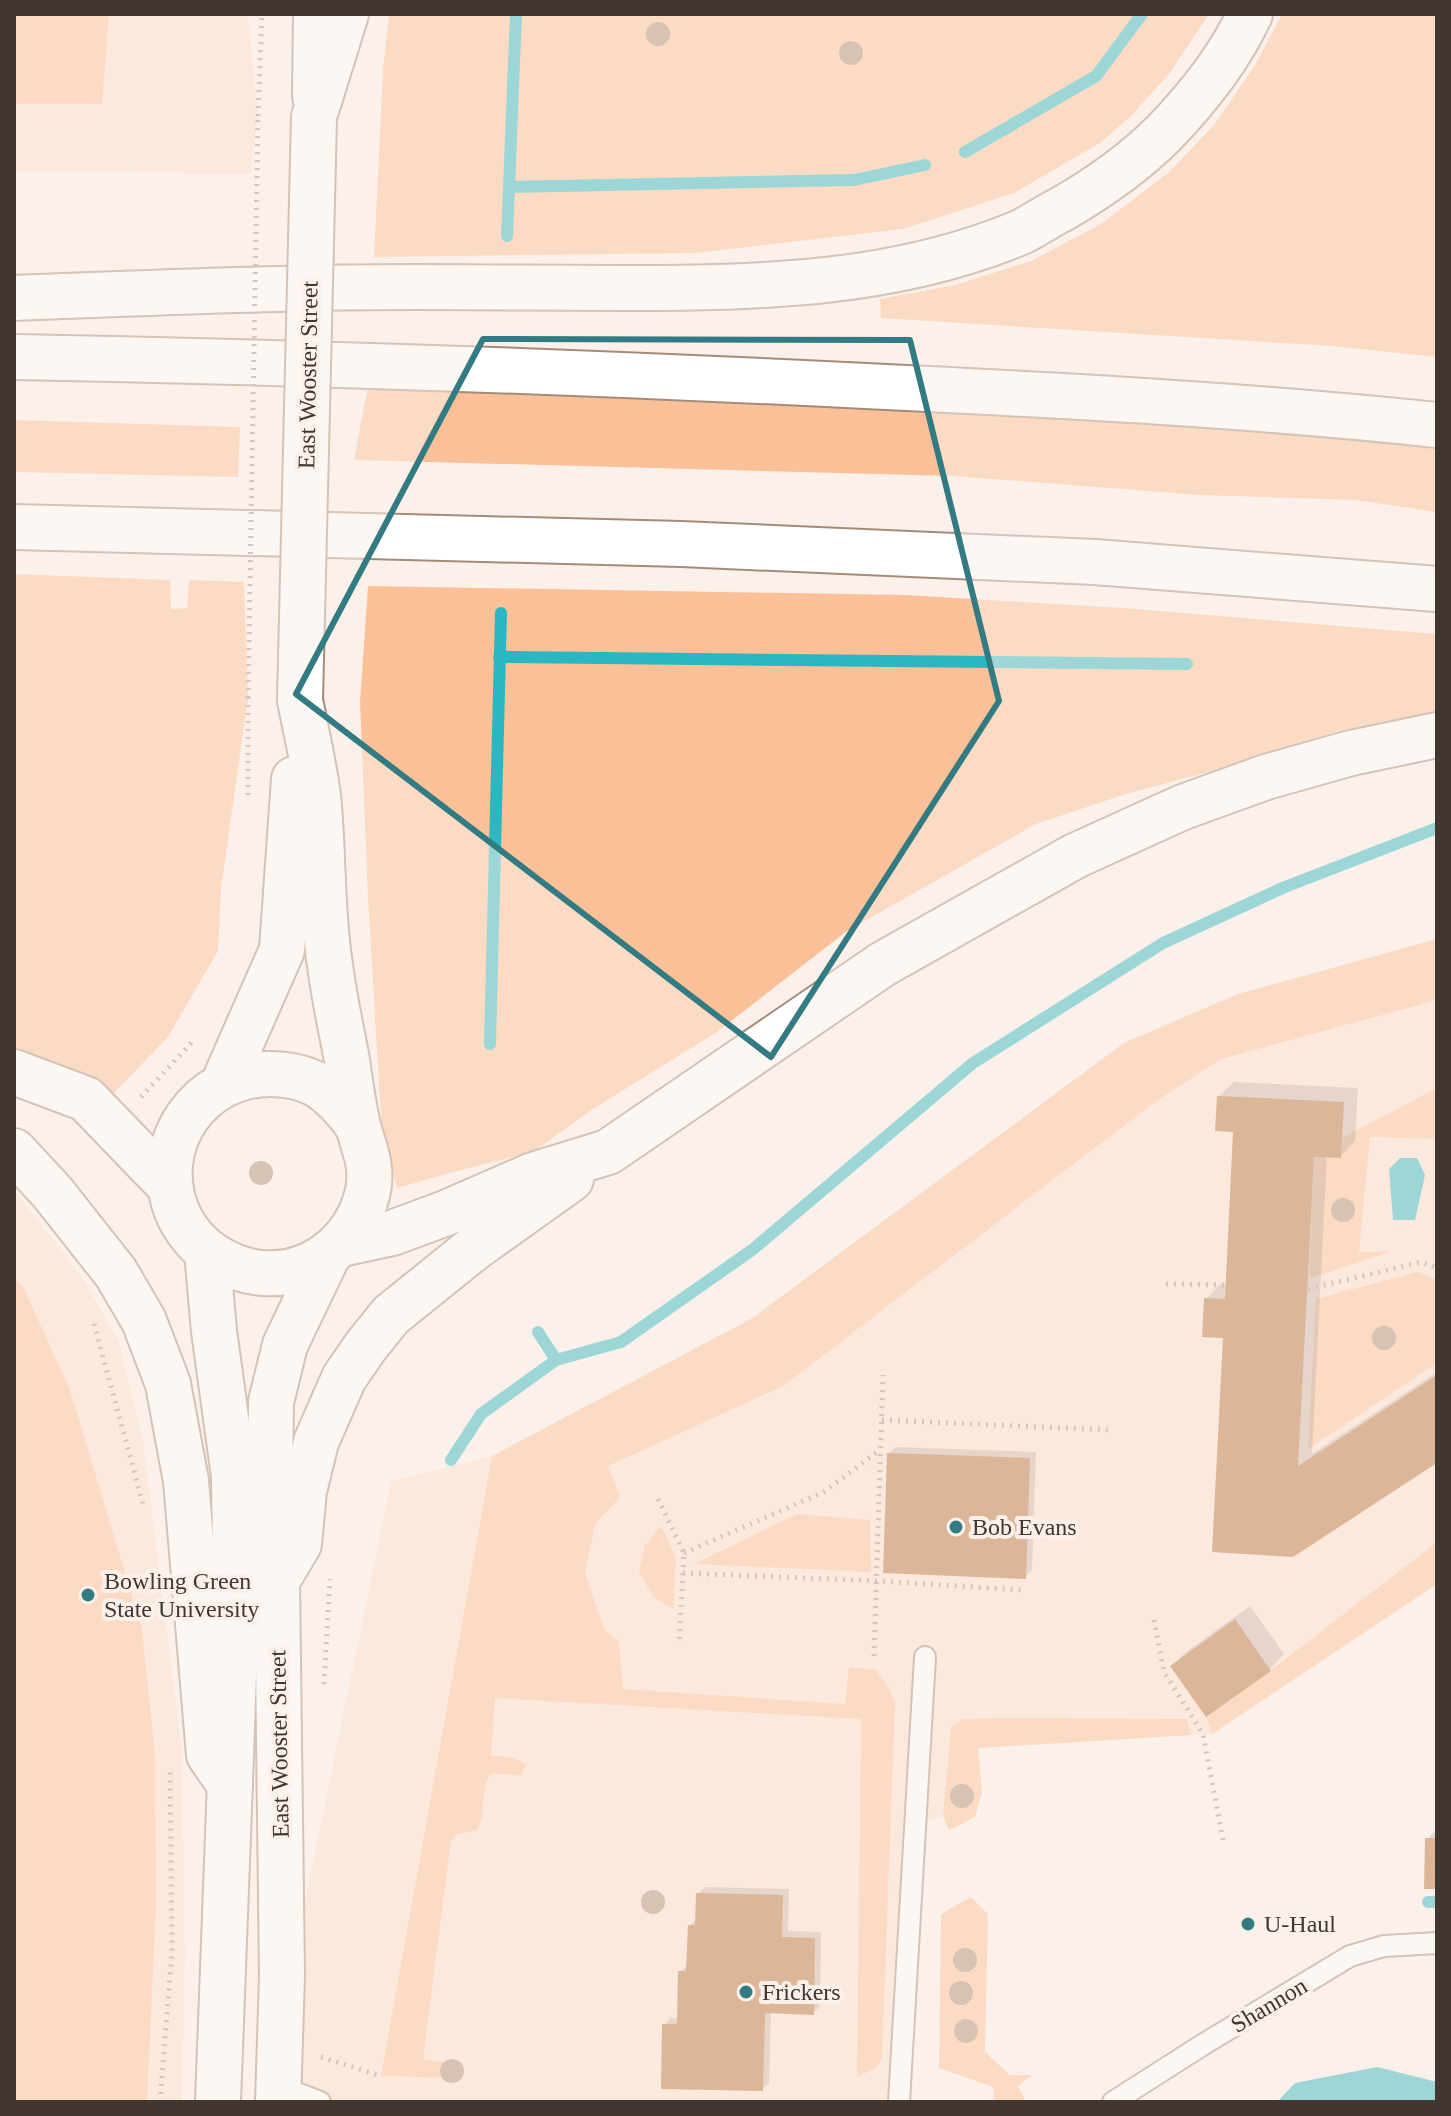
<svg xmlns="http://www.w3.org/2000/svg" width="1451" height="2116" viewBox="0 0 1451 2116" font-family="Georgia,serif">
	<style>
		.built { fill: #fce1ce }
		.green { fill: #fac198 }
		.water { fill: #2bb7c2 }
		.shadow { fill: #0003 }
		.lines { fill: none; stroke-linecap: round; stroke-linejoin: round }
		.stream { stroke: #2bb7c2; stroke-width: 12 }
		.building { fill: #b56f38 }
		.lane-casing { stroke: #a48c7a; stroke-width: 24 }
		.secondary-casing { stroke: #a48c7a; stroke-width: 48 }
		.highway-casing { stroke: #a48c7a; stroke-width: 48 }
		.path { stroke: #a0958e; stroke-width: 5; stroke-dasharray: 2 6; stroke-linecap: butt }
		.lane { stroke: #fff; stroke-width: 20 }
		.secondary { stroke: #fff; stroke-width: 44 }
		.highway { stroke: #fff; stroke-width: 44 }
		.secondary-bridge-casing { stroke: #a48c7a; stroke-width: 48; stroke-linecap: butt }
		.path-bridge { stroke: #a0958e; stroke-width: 5; stroke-dasharray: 2 6; stroke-linecap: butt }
		.secondary-bridge { stroke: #fff; stroke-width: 44 }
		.tree { fill: #ab8c72 }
		.marked { fill: none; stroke: #337b82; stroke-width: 6; stroke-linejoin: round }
		.poi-dot { fill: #337b82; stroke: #fcf1ea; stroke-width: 3 }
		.labels { text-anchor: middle; stroke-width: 8; stroke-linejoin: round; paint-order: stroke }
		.street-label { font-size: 24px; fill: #413730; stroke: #fcf1ea }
		.poi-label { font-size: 24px; fill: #413730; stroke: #fcf1ea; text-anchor: start }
	</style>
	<rect width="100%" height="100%" fill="#fcf1ea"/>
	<path class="built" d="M14,14H248L258,116L250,174L14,171Z
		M1437,939V1584L1212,1734L978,1748L982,1792L975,1817L949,1830L943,1816L915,1825L899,2102H276L279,2028L391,1481L492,1456L751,1319L1124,1043L1238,994Z
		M17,1194L82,1277L119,1341L143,1439L182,1751L185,1954L182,2102H14V1197Z"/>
	<path class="green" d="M14,14H109L102,104H14Z
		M389,14H1209L1169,74L1130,117L1100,143L1014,193L903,229L696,253L374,257L383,70Z
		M1282,14H1437V357L1332,346L881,318L880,299L955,285L1031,261L1101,224L1168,173L1214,125L1255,65Z
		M370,376L1437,427V512L1355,500L1199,495L953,476L354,460Z
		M14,420L240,427L238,477L14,472Z
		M14,574L170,580L171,609L187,608L189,580L244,582L248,698L221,888L218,951L168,1037L114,1093L14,1052Z
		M368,586L905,595L1123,608L1437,634V711L1339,731L1212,771L1126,794L1036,824L847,931L717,1032L590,1111L533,1152L446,1174L397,1188L382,1135L368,898L360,702Z
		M1437,939V1000L1221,1059L1155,1102L783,1386L608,1466L620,1497L595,1524L585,1573L604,1629L619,1641L623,1689L845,1704L849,1668L875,1669L888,1686L895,1703L882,2058L876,2068L857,2077L861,1719L495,1698L491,1756C503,1757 516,1756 526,1765L522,1775L491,1774C478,1790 489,1810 477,1830L457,1834L451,1841L423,2059L462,2065L459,2078L381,2076L492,1456L751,1319L1124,1043L1238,994Z
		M1437,1088V1139L1370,1137L1359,1252L1391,1251L1309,1279L1314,1157L1341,1158L1342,1138Z
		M1417,1272L1437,1280V1363L1308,1449L1316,1299Z
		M14,1277L24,1289L70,1390L142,1629L155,1756L156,1905L147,2102H14Z
		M797,1514L870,1520L871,1572L694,1564Z
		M661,1526L676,1557L674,1609L654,1598L639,1572L645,1545Z
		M1437,1542V1584L1212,1734L1206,1717L1271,1670Z
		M1006,1718L1187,1719L1191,1735L978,1748L982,1792L975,1817L949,1830L943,1816L951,1727L963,1719Z
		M971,1897L988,1914L985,2052L1010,2075H1032L1018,2086L1026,2101L1037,2100L1038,2102H994L993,2087L939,2068L941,1914Z"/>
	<path class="water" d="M1400,1158H1417L1425,1175L1415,1220H1393L1389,1169Z
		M1377,2067L1437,2082V2102H1277L1295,2083Z"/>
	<path class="shadow" d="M1234,1082L1358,1088L1355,1141L1341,1156L1327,1155L1312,1454L1437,1372V1460L1293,1555L1225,1336L1206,1299L1220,1284L1227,1285L1235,1130L1219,1096Z
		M896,1447L1036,1452L1032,1570L1025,1577L889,1453Z
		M1250,1606L1284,1654L1270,1669L1207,1714L1172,1666L1187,1651Z
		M1437,1829V1887L1427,1839Z
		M705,1887L789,1889L788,1931L821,1932L820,2006L813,2013L771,2011L769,2083L762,2089L664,2025L671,2018H679L680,1972L688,1964L689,1926L697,1919L698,1894Z"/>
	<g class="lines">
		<path class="stream" d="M965,152L1096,76L1142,14
			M509,187L854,180L925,165
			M507,236L516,14
			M499,657L1187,664
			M490,1044L501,613
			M538,1332L556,1360
			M451,1460L481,1414L556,1360L621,1342L752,1250L973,1063L1163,943L1285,887L1437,828
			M1428,1902H1437"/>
	</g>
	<path class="building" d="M1217,1096L1344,1102L1341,1158L1314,1157L1298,1466L1437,1375V1463L1293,1557L1212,1552L1223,1338L1202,1337L1204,1298L1225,1299L1233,1132L1215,1131Z
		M887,1453L1030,1458L1026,1579L883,1573Z
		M1235,1619L1271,1671L1206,1717L1170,1666Z
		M1425,1838H1437V1889H1424Z
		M696,1893L783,1895L782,1937L815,1938L814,2015L765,2013L763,2091L661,2089L662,2024H677L678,1971H686L688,1925H695Z"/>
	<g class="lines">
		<defs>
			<path id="lane" d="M279,2086L320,2102
				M899,2102L925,1657
				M1113,2102L1204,2044L1350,1956L1384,1946L1437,1943"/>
			<path id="secondary" d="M315,96L316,14
				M300,700C306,732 314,764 318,796C324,852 321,909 330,965C334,997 341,1028 347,1060C350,1082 353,1104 358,1126C364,1148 373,1166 368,1191C353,1260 280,1295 219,1259C200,1248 184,1230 176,1209C152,1143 199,1075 269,1074C284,1074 302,1077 316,1084C334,1095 346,1109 358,1126
				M223,1084L282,950L294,779
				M207,1252L214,1331L234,1476L236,1620L218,2102
				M278,2102L282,1976L277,1581L270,1470L271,1402L285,1345L329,1253"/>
			<path id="highway" d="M314,117L346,14
				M14,298C148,293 282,287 417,287C486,287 556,288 625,288C760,288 895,285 1021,232C1035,225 1048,216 1062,209C1100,187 1133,164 1164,133C1198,98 1229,59 1250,14
				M14,357C298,362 582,372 866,386C1056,395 1247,405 1437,425
				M14,527L681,544L1095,562L1437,589
				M14,1072L86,1099L170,1186
				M14,1151L52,1192L116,1273L144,1321L168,1384L186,1481L209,1755L230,1785
				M341,1244L392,1233L446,1213L533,1175L608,1152L883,964L1075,856L1183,807L1266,777L1351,753L1437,735
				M277,1581L299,1544L304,1491L316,1442L344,1378L366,1346L391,1315L473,1249L571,1179"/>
		</defs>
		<use href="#lane" class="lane-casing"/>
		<use href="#secondary" class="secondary-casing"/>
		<use href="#highway" class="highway-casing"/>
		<path class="path" d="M258,116L262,14
			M248,795V698
			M141,1097L194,1040
			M1166,1284L1225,1285
			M1308,1289L1421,1262L1437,1268
			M94,1324L143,1504
			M882,1420L1109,1430
			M658,1499L684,1553L679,1645
			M684,1553L824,1492L881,1449
			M683,1573L877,1581L1021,1590
			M1154,1620L1164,1672L1203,1734L1224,1845
			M874,1656L883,1375
			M324,1684L330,1579
			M321,2057L381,2076
			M160,2102L172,1951L170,1771"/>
		<use href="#lane" class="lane"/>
		<use href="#secondary" class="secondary"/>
		<use href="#highway" class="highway"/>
		<defs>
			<path id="secondary-bridge" d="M300,700L314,117"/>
		</defs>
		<use href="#secondary-bridge" class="secondary-bridge-casing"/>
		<path class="path-bridge" d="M248,698L258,116"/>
		<use href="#secondary-bridge" class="secondary-bridge"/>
	</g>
	<g class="tree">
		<circle cx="658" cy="34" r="12"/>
		<circle cx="851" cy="53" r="12"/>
		<circle cx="261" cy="1173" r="12"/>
		<circle cx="1343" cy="1210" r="12"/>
		<circle cx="1384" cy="1338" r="12"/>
		<circle cx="962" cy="1796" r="12"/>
		<circle cx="653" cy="1902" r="12"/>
		<circle cx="965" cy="1960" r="12"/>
		<circle cx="961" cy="1993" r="12"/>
		<circle cx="966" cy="2031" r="12"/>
		<circle cx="452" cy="2071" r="12"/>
	</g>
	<path d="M0 0H1451V2116H0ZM483,339L910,340L999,701L771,1057L296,694Z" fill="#fcf1ea" fill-opacity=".55" fill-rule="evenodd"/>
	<path class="marked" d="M483,339L910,340L999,701L771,1057L296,694Z"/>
	<g class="poi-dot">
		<circle cx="956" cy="1527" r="8"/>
		<circle cx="88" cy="1595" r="8"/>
		<circle cx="1248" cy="1924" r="8"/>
		<circle cx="746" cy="1992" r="8"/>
	</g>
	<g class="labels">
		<g class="street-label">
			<text transform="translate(308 375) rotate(-89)" y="8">East Wooster Street</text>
			<text transform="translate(279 1744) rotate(-91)" y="8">East Wooster Street</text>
			<text transform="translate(1269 2005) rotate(-31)" y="8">Shannon</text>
		</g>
		<g class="poi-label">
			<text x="972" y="1535">Bob Evans</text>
			<text x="104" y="1589">Bowling Green<tspan x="104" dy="28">State University</tspan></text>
			<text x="1264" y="1932">U-Haul</text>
			<text x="762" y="2000">Frickers</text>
		</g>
	</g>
	<rect width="1451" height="2116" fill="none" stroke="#413730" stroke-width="32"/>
</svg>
